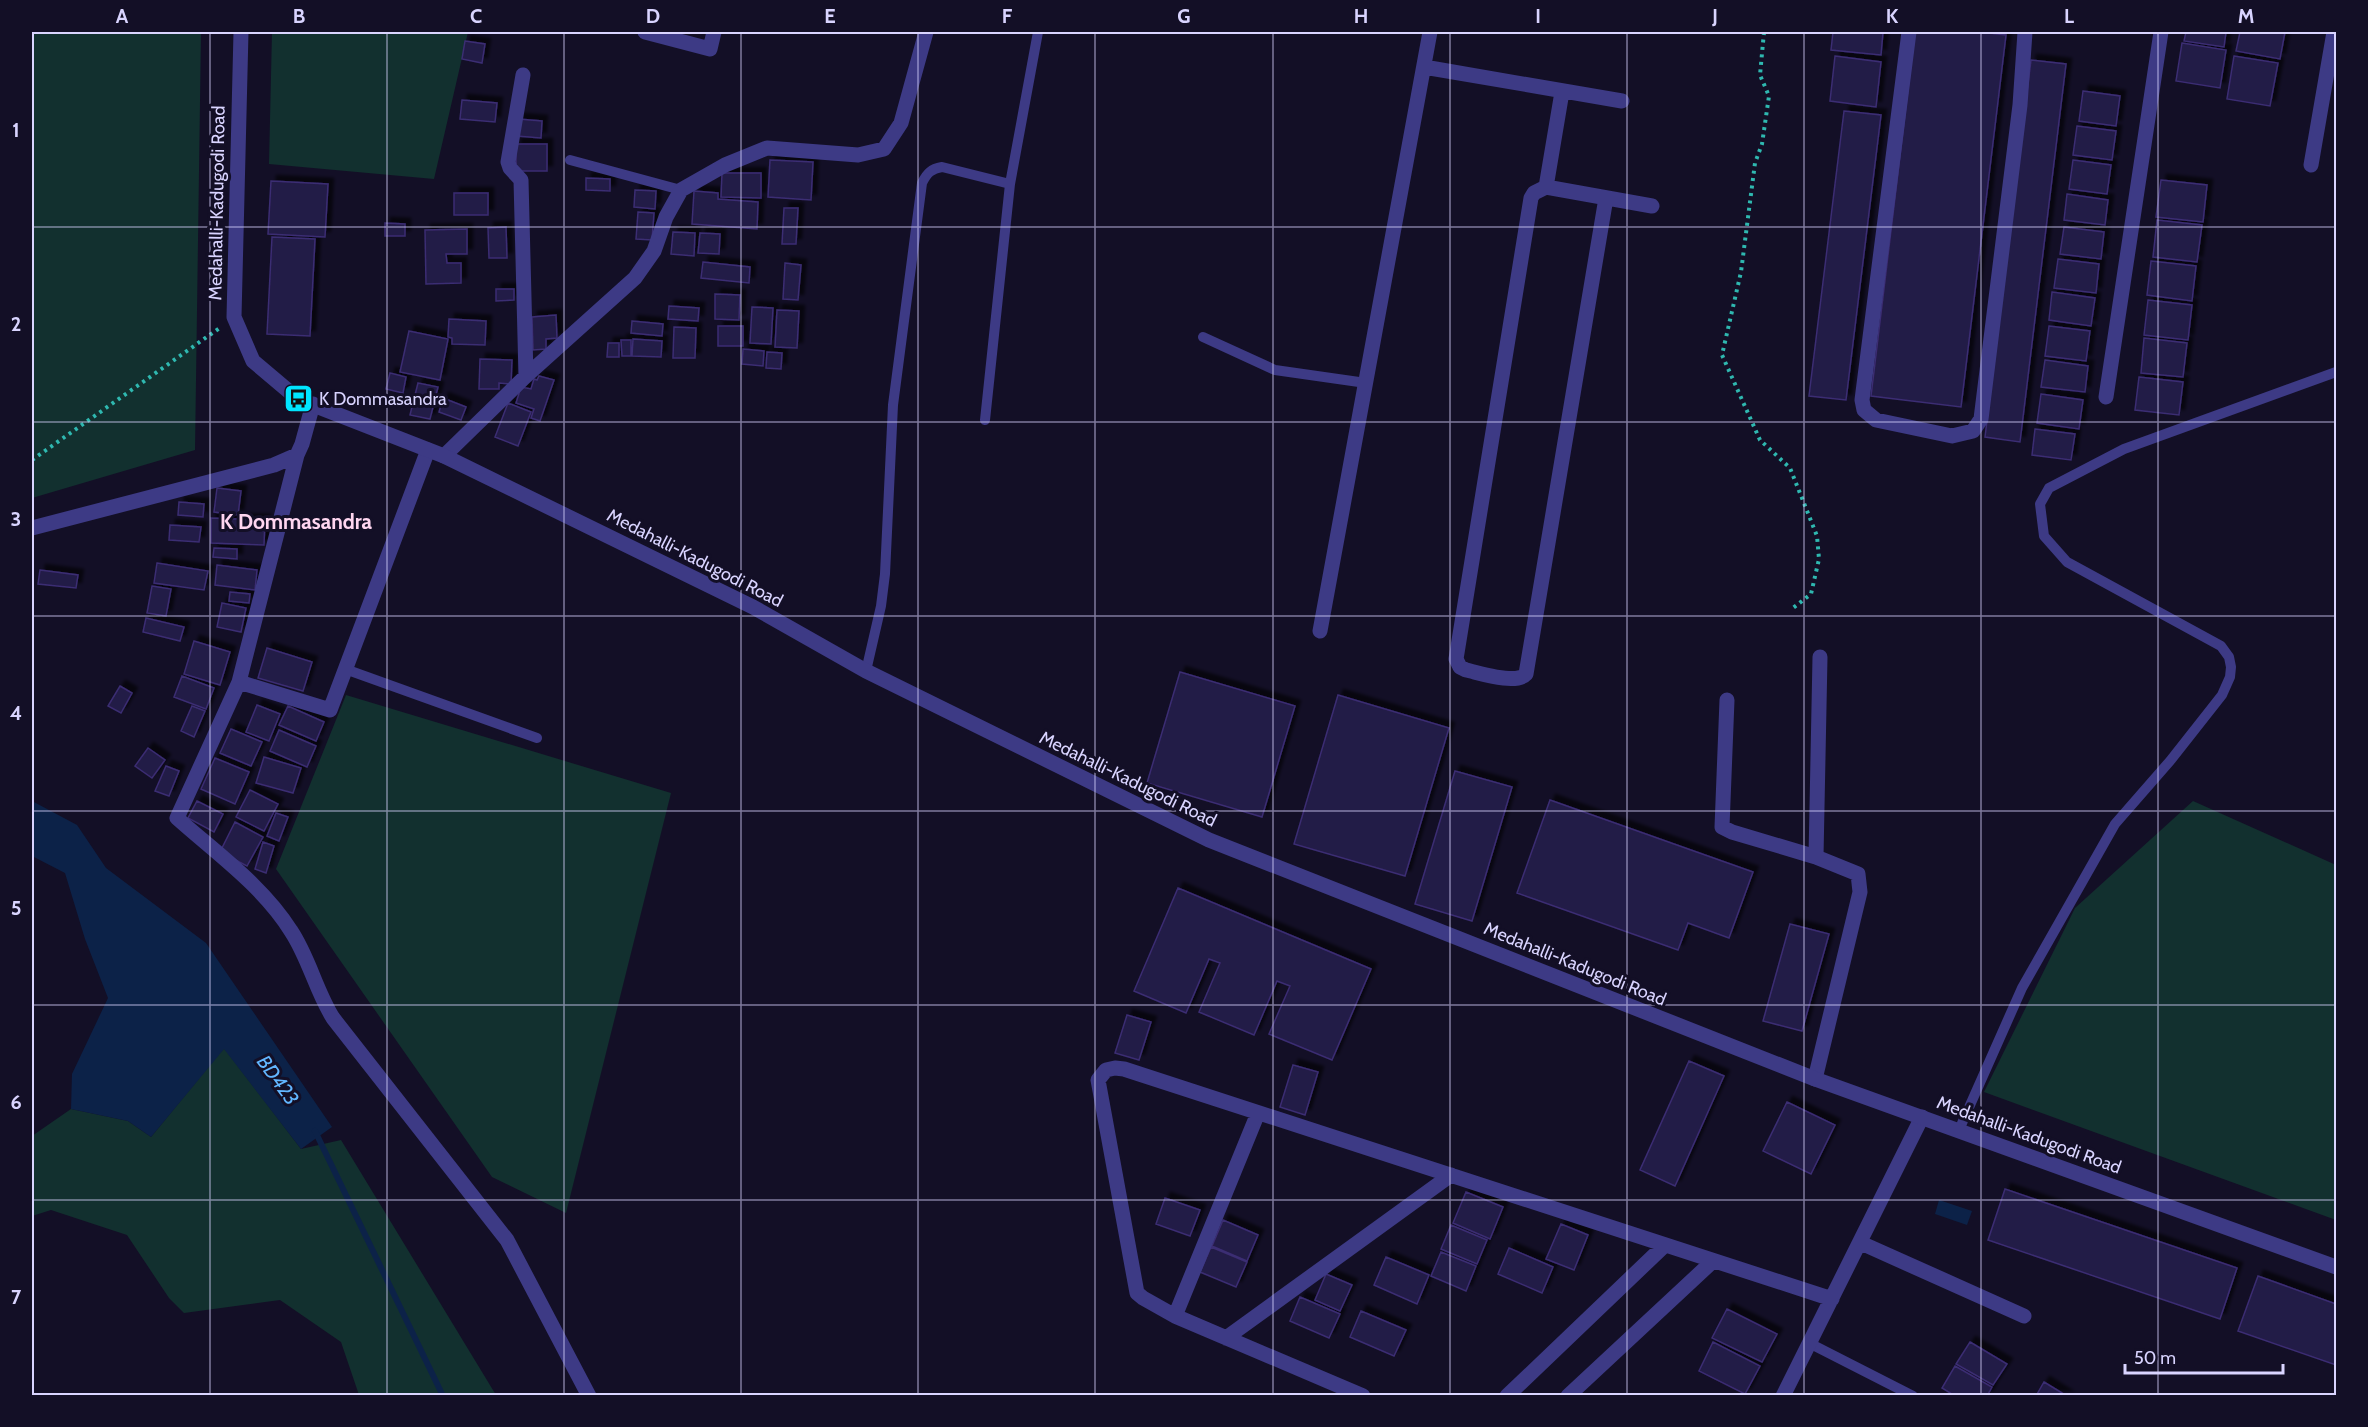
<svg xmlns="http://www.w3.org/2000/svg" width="2368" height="1427" viewBox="0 0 2368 1427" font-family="Cabin,sans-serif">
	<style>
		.green { fill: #12302f }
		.water { fill: #0c2248 }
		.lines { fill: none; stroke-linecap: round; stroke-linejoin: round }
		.stream { stroke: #0c2248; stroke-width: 6 }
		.building { fill: #241b47; stroke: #3b2d73; stroke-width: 1.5; filter: url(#shadow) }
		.path { stroke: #2fb8b0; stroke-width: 4; stroke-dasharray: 3 4.5; stroke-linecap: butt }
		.service { stroke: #3d3a85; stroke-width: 10 }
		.minor { stroke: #3d3a85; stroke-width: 15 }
		.tertiary { stroke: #3d3a85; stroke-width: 15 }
		.grid { fill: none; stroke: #d9d4ff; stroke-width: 1.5; stroke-opacity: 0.55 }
		.labels { text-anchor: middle; stroke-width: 6; stroke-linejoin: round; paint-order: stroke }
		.street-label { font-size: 18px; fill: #d9d4ff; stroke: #130f26 }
		.poi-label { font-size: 18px; fill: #d9d4ff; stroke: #130f26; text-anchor: start }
		.water-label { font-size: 20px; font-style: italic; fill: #62b6ff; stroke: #130f26 }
		.quarter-label { font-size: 21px; font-weight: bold; fill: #ffd6f0; stroke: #130f26 }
		.neatline { fill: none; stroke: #d9d4ff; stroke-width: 2 }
		.grid-label { font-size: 20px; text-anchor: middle; font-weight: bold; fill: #d9d4ff }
	</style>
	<defs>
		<filter id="shadow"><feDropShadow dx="5.5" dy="-5.5" stdDeviation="1.5" flood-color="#0009"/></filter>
	</defs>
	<rect width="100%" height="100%" fill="#130f26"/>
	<path class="green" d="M32,32H201L195,450L32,498Z
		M272,32H468L434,179L269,164Z
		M346,695L671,793L566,1213L492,1177L276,869Z
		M2193,801L2336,865V1220L1984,1092L2075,908Z
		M224,1048L301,1149L341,1140L496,1395H359L341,1342L280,1300L184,1313L169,1298L127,1235L51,1210L32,1216V1136L71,1109L128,1121L151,1137Z"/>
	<path class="water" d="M32,801L77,825L106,868L206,943L332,1127L301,1149L224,1049L151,1137L128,1121L71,1109L72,1074L108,998L85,939L65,873L32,856Z
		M1939,1200L1972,1211L1967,1225L1935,1214Z"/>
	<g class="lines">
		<path class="stream" d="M315,1131L443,1396"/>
	</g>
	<path class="building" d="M1833,32H1883L1881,55L1831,50Z
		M1915,32H1980L2006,35L1961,407L1871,396Z
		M2186,32H2226L2224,47L2184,41Z
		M2240,32H2285L2280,59L2236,51Z
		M465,41L485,44L482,63L462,59Z
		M2182,43L2226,50L2220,88L2176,81Z
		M1835,56L1881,62L1876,107L1830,101Z
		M2234,56L2278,63L2270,106L2227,99Z
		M2031,60L2066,64L2020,442L1985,437Z
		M2083,91L2120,96L2116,126L2079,121Z
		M462,100L497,103L495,122L460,119Z
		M1844,111L1881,115L1846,400L1809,396Z
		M518,119L542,121L541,138L517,136Z
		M2077,126L2116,131L2112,160L2073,155Z
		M516,144H547V171H516Z
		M770,160L813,162L811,200L768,197Z
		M2073,160L2111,165L2107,194L2069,189Z
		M722,173H761V198L721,197Z
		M586,178L610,179V191L586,190Z
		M2161,180L2207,185L2203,222L2156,217Z
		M271,181L328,184L325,237L268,234Z
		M635,190L656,191L655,209L634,207Z
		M694,191L718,193V199L758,202L757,229L692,224Z
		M454,193H488V215H454Z
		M2067,194L2108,200L2105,225L2064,220Z
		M784,208H798L796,244H782Z
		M638,212L654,213L652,240L636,239Z
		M2157,220L2202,225L2197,262L2153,257Z
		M385,223L405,224V236H385Z
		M506,227L507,258H489L488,228Z
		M2064,227L2104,232L2101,259L2060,254Z
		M467,229V254H446L447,263H461V283L426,284L425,230Z
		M673,232L695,233L694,256L671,254Z
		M700,233L720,234L719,254L698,253Z
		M272,237L315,239L310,336L267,334Z
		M2058,259L2099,264L2096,293L2054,288Z
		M2151,261L2196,266L2192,301L2147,295Z
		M703,262L750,267L749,283L701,278Z
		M785,263L801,265L798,300L783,299Z
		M496,289H514V300L496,301Z
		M2052,292L2095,298L2091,326L2049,320Z
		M715,294L740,295L739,320L715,319Z
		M2148,300L2192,305L2188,340L2144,335Z
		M669,306L699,308L698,321L668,319Z
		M752,307L773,308L771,344L750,343Z
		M777,310L799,311L797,348L775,347Z
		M556,315L557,338L546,339V349L533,350L532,317Z
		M449,319L486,321L485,345L452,344V338L448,337Z
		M632,321L663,324L662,336L631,333Z
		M718,326H743V346H718Z
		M2049,326L2090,331L2086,361L2045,356Z
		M674,327L696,328L695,358H673Z
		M409,331L448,339L440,380L400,372Z
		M2144,338L2187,343L2183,377L2141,373Z
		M633,339L662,341L661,357L632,356Z
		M621,340H631V356H622Z
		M608,343H619V357H607Z
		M743,349L764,351L763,366L742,364Z
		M767,352L782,353L781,369L766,368Z
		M480,359L512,360L511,384L499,383V389H479Z
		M2045,360L2088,366L2085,392L2041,387Z
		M390,373L406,377L403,393L386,389Z
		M539,376L554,380L540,421L531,418L534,409L516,403L521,387L531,389L534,379L537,380Z
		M2139,377L2183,382L2179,415L2135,410Z
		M418,383L438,387L430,419L410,415Z
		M2041,394L2083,400L2079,429L2037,423Z
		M443,398L466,407L461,420L439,412Z
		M508,403L531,412L518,446L495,437Z
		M2035,429L2075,434L2071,460L2032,455Z
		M217,488L241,491L238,515L214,512Z
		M179,502L204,504L203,517L178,515Z
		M211,518L265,520L264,545L211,543Z
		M170,525L201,527L199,542L169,540Z
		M214,548L237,549V559L213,557Z
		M157,563L208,571L204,590L154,583Z
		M217,565L257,570L255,590L215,585Z
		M40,570L78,575L76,588L38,584Z
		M152,586L171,589L166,616L147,613Z
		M230,592L250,594L249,603L229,601Z
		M222,603L246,608L241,632L217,627Z
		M146,618L184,627L180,641L143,632Z
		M194,641L230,652L220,685L184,674Z
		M267,648L312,662L303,691L258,678Z
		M1180,672L1295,706L1262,817L1147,783Z
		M182,676L214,688L206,709L174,697Z
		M120,686L132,693L121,713L108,706Z
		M1338,695L1449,728L1405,876L1294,844Z
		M257,705L280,714L269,741L246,732Z
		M192,706L205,711L194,737L181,731Z
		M288,706L324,722L316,741L279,725Z
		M231,729L262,742L251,766L220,753Z
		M279,730L316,746L307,767L270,751Z
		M148,748L165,760L152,778L135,766Z
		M264,757L301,768L293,793L256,783Z
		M215,758L249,772L235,804L201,789Z
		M166,766L179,771L169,796L155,791Z
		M1455,771L1512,787L1472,921L1415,904Z
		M250,790L278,804L264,831L236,817Z
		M1550,800L1753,872L1729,938L1688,923L1678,950L1517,893Z
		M197,801L223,814L214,832L188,818Z
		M276,813L288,817L279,841L267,836Z
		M235,822L263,837L247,866L220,852Z
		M263,842L274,846L266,873L255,869Z
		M1178,888L1371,969L1332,1060L1269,1034L1290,986L1277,981L1254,1035L1199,1012L1220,963L1209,959L1186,1013L1134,991Z
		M1790,924L1829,934L1802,1031L1763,1021Z
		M1127,1015L1151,1022L1139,1060L1115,1053Z
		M1689,1061L1724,1076L1675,1186L1640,1170Z
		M1293,1065L1318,1072L1305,1115L1280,1107Z
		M1787,1102L1835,1125L1811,1174L1763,1151Z
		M2005,1189L2237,1268L2220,1319L1988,1240Z
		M1466,1192L1503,1207L1490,1239L1453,1223Z
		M1165,1198L1200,1210L1190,1236L1156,1224Z
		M1223,1220L1258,1235L1247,1261L1212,1246Z
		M1561,1224L1588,1235L1574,1270L1546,1259Z
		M1451,1225L1487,1240L1477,1264L1441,1249Z
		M1211,1247L1247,1262L1236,1287L1200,1272Z
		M1509,1248L1553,1267L1542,1293L1498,1274Z
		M1441,1252L1476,1266L1466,1291L1431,1276Z
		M1386,1257L1429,1275L1417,1304L1374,1285Z
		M1326,1274L1352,1285L1340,1311L1315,1300Z
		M2258,1276L2336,1304V1365L2238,1331Z
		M1300,1297L1340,1314L1329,1338L1290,1321Z
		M1727,1309L1777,1334L1762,1362L1712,1338Z
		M1361,1311L1406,1330L1394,1356L1350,1337Z
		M1713,1342L1760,1366L1745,1394L1699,1371Z
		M1970,1342L2007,1364L1993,1385L1956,1364Z
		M1955,1366L1992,1387L1987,1396H1955L1942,1388Z
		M2044,1382L2067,1396H2036Z"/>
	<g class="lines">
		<path class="path" d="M1764,32L1760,75L1769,96L1762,144L1755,163L1741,272L1722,355L1760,440L1790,468L1817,536L1819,559L1811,594L1793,608
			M32,460L221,327"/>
		<path class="service" d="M570,160L681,190
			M1203,337L1275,370L1366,383
			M985,420L1010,184L1038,32
			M345,669L537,738
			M866,671L881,606L885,574L893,405L922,183C927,173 931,169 942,167L1010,184
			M1959,1130L2022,988L2115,824L2170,761L2222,695L2230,677L2231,667L2229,657L2221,646L2067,562L2044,536L2040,504L2049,488L2124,449L2336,372
			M1809,1343L1913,1396"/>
		<path class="minor" d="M645,32L710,49L714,32
			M1909,32L1862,400L1864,410L1876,420L1952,436L1973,431L1981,419L2020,105L2025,32
			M1424,67L1622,101
			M523,75L508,162L510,168L521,180L526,376
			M2311,165L2334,32
			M1546,187L1562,92
			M1606,198L1526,674C1516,685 1480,673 1466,670L1460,667L1456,659L1531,198L1534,193L1546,187L1652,206
			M2106,397L2161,32
			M297,455L239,682L177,818C216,853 263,886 291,931C309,958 316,991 333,1018L507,1240L589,1396
			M444,456L526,376L635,278L654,251L666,217L681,190L725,165L767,148L858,155L884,149L901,123L926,32
			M32,528L274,465L297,455L302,444L313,404
			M1320,631L1430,32
			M239,682L330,710L428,450
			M1727,700L1722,827L1732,832L1816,857L1858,874L1860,892L1815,1079
			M1816,857L1820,657
			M1861,1243L2024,1316
			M1175,1316L1258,1113
			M1226,1338L1451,1175
			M1363,1396L1175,1316L1143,1298L1137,1293L1098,1080L1106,1070L1115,1068L1124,1069L1832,1299
			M1507,1396L1665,1245
			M1568,1396L1713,1261
			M1783,1396L1922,1117"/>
		<path class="tertiary" d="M241,32L234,317L253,361L298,399L444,456L753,607L866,671L1209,840L1815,1079L2336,1267"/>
	</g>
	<path class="grid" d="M210,32V1396M387,32V1396M564,32V1396M741,32V1396M918,32V1396M1095,32V1396M1273,32V1396M1450,32V1396M1627,32V1396M1804,32V1396M1981,32V1396M2158,32V1396M32,227H2336M32,422H2336M32,616H2336M32,811H2336M32,1005H2336M32,1200H2336"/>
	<defs>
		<symbol id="bus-square" viewBox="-11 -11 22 22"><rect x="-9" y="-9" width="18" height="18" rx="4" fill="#00e5ff" stroke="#130f26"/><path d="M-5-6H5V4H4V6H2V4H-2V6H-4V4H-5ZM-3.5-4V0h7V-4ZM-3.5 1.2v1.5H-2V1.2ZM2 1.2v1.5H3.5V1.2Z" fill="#111"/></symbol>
	</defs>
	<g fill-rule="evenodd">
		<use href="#bus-square" x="282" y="382" width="33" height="33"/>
	</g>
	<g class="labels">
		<g class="street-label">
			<text transform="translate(217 203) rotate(-89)" y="6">Medahalli-Kadugodi Road</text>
			<text transform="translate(695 558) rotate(27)" y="6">Medahalli-Kadugodi Road</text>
			<text transform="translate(1128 779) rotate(26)" y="6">Medahalli-Kadugodi Road</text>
			<text transform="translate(1575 964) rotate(22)" y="6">Medahalli-Kadugodi Road</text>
			<text transform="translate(2029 1135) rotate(20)" y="6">Medahalli-Kadugodi Road</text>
		</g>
		<g class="poi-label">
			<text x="319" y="405">K Dommasandra</text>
		</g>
		<g class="water-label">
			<text transform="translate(278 1080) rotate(54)" y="7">BD423</text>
		</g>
		<g class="quarter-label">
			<text x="296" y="529">K Dommasandra</text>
		</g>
	</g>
	<rect width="2368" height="1427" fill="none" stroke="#130f26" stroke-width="66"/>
	<path d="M2125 1364v9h158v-9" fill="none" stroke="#d9d4ff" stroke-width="3"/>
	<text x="2134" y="1364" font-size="18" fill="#d9d4ff" stroke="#130f26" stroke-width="4.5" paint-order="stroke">50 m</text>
	<rect x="33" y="33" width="2302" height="1361" class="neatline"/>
	<g class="grid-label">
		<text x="122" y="23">A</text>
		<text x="299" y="23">B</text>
		<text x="476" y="23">C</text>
		<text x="653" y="23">D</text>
		<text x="830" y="23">E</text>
		<text x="1007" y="23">F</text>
		<text x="1184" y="23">G</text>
		<text x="1361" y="23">H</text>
		<text x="1538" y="23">I</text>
		<text x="1715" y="23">J</text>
		<text x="1892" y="23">K</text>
		<text x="2069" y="23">L</text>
		<text x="2246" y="23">M</text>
		<text x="16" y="137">1</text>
		<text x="16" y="331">2</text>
		<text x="16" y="526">3</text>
		<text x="16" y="720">4</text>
		<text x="16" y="915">5</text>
		<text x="16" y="1109">6</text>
		<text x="16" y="1304">7</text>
	</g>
</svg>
